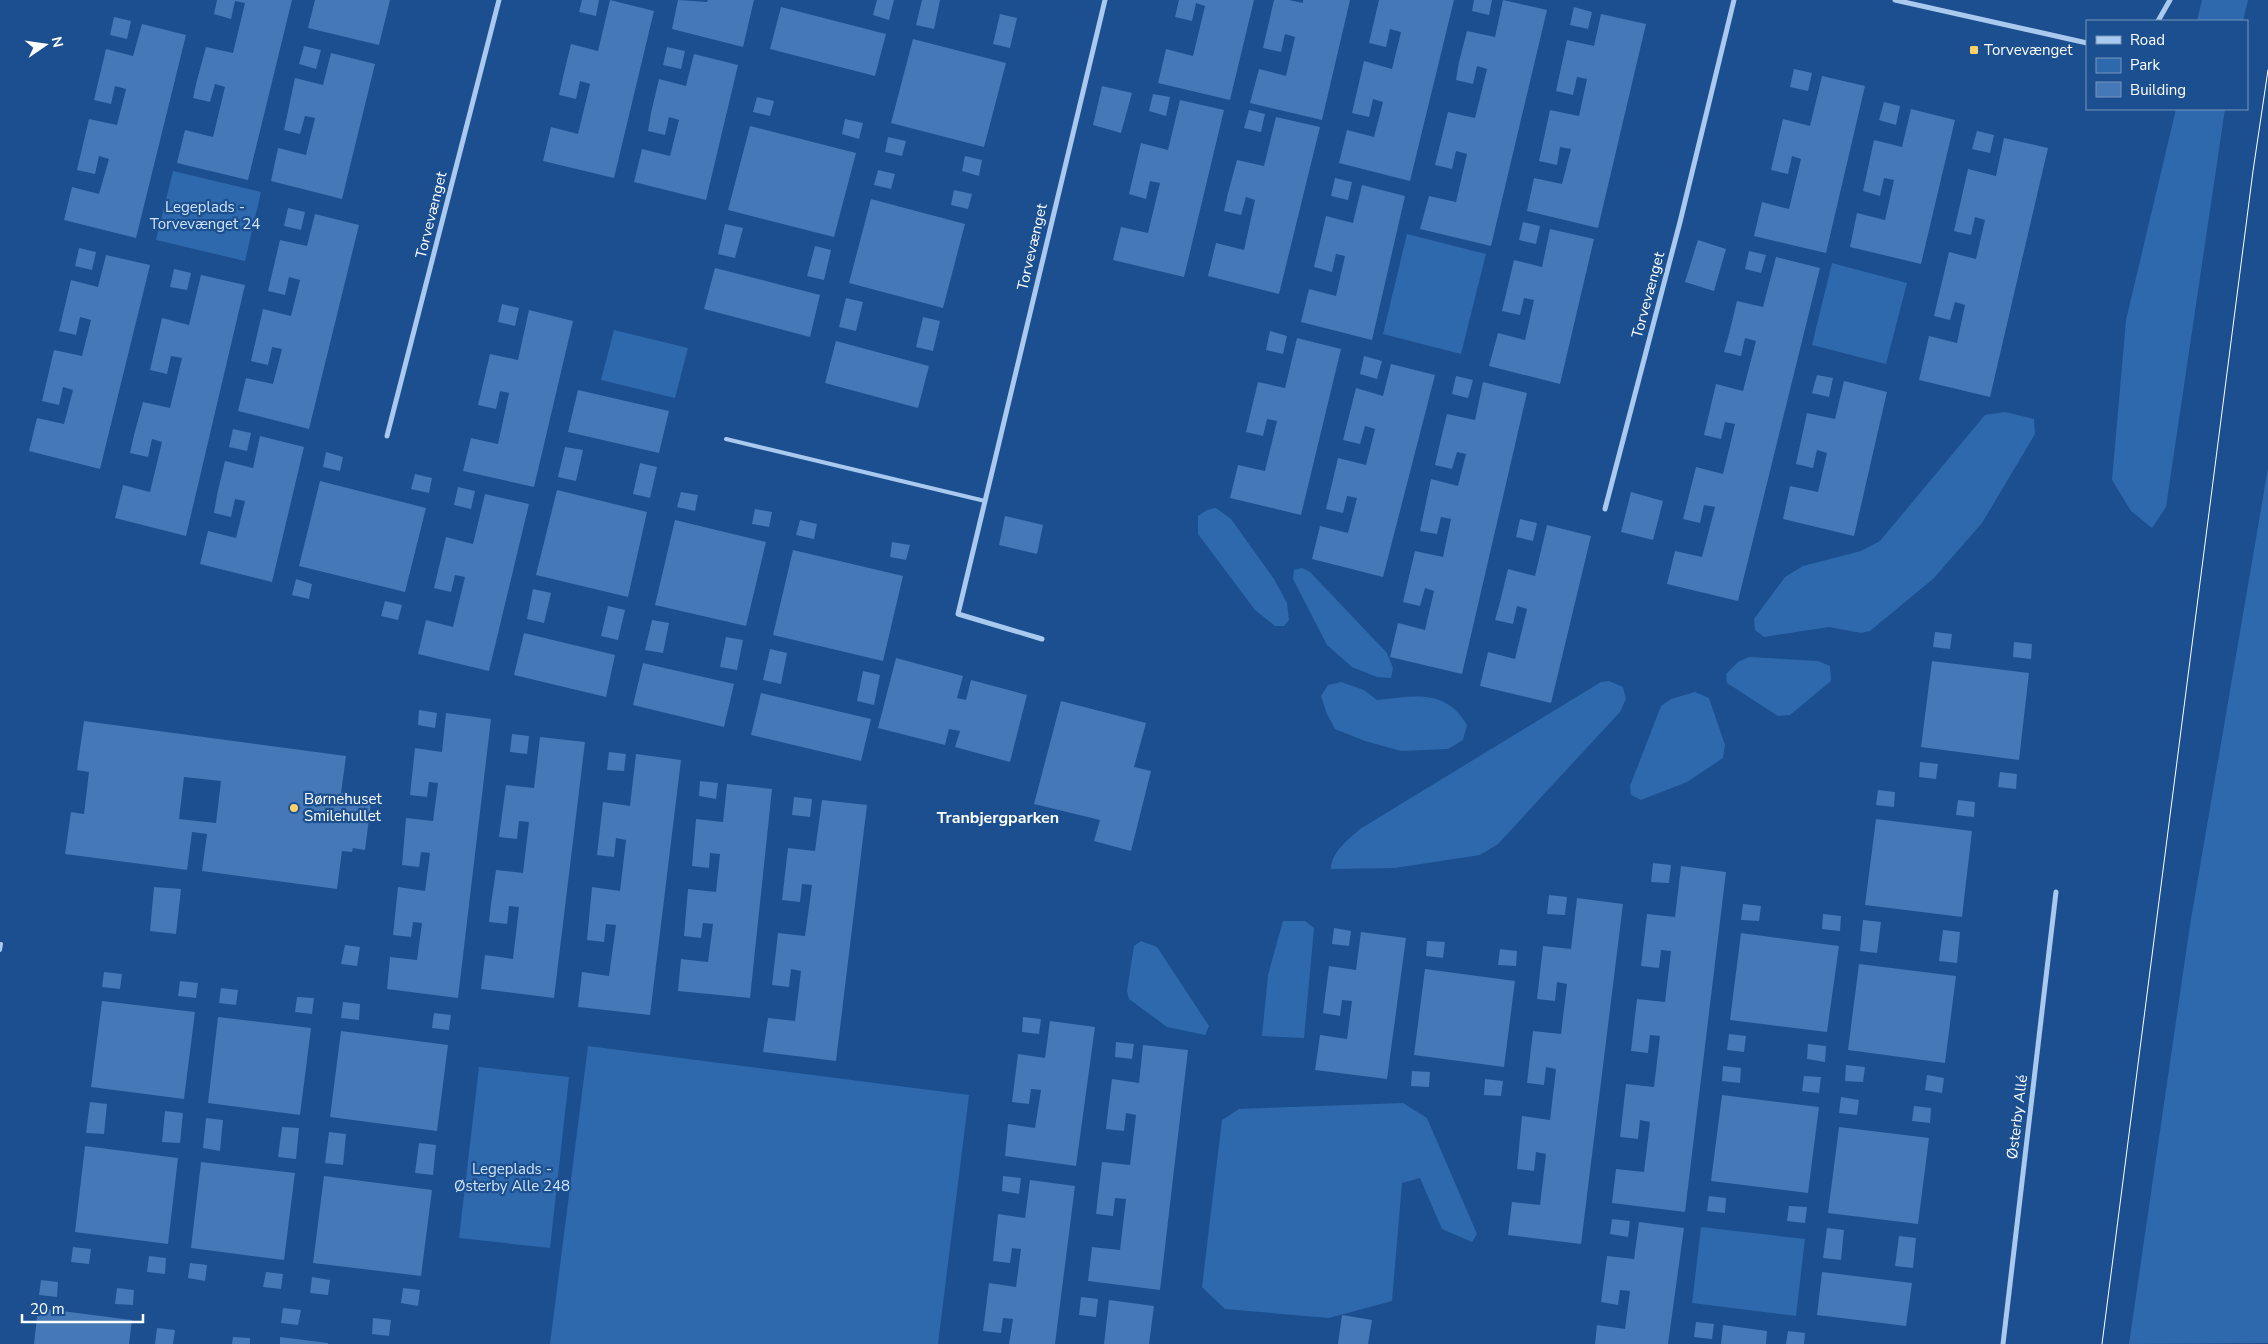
<svg xmlns="http://www.w3.org/2000/svg" width="2268" height="1344" viewBox="0 0 2268 1344" font-family="'Nunito Sans',sans-serif">
	<style>
		.green { fill: #2e69ad }
		.building { fill: #4478b7; fill-rule: evenodd }
		.lines { fill: none; stroke-linecap: round; stroke-linejoin: round }
		.lane { stroke: #a9c9ee; stroke-width: 4 }
		.street { stroke: #a9c9ee; stroke-width: 5 }
		.tram { stroke: #fff; stroke-width: 1 }
		.poi-dot { fill: #ffd166; stroke: #1b4f8f; stroke-width: 2 }
		.labels { text-anchor: middle; stroke-width: 4.5; stroke-linejoin: round; paint-order: stroke }
		.poi-label { font-size: 15px; fill: #fff; stroke: #1b4f8f; text-anchor: start }
		.park-label { font-size: 15px; fill: #cfe3fa; stroke: #1b4f8f }
		.street-label { font-size: 15px; fill: #fff; stroke: #1b4f8f }
		.neighbourhood-label { font-size: 16px; font-weight: bold; fill: #fff; stroke: #1b4f8f }
	</style>
	<rect width="100%" height="100%" fill="#1b4f8f"/>
	<path class="green" d="M2202,0H2248L2243,21H2197Z
		M2176,109H2225L2166,507L2152,528L2131,511L2112,480L2126,320Z
		M173,171L261,192L245,261L156,240Z
		M1407,234L1486,254L1461,354L1383,334Z
		M1832,263L1907,283L1886,364L1812,345Z
		M614,330L688,348L675,398L601,380Z
		M2005,412L2034,419L2035,434L1982,523L1933,579L1870,631L1861,633L1829,627L1764,637L1755,630L1754,619L1785,577L1803,566L1861,551L1880,541L1985,415Z
		M2268,468V1343L2129,1344L2190,925Z
		M1216,508L1231,519L1274,579L1287,603L1289,620L1284,626H1275L1255,610L1198,534V516L1207,510Z
		M1302,568L1310,572L1387,653L1393,668L1391,678L1377,677L1352,667L1327,645L1293,579L1294,570Z
		M1749,657L1818,661L1830,666L1831,681L1790,715L1778,716L1727,683L1726,674L1738,662Z
		M1609,681L1623,687L1626,699L1620,712L1498,844L1480,855L1395,868L1331,869C1331,852 1349,839 1360,829L1601,682Z
		M1341,682L1364,690L1377,700C1413,696 1446,688 1467,725L1463,740L1448,749L1401,751L1365,741L1335,729L1327,714L1321,696L1328,685Z
		M1695,692L1709,698L1725,745L1723,758L1687,782L1641,800L1631,795L1630,786L1661,706L1671,699Z
		M1283,921H1305L1314,928L1304,1038L1262,1036L1268,975Z
		M1141,941L1157,947L1209,1026L1205,1035L1167,1027L1129,999L1127,991L1134,946Z
		M588,1046L969,1095L938,1344H550Z
		M479,1067L569,1077L550,1248L459,1238Z
		M1403,1103L1427,1118L1477,1234L1472,1242L1442,1229L1420,1178L1402,1183L1392,1301L1329,1318L1225,1309L1202,1287L1222,1120L1239,1109Z
		M1701,1227L1805,1239L1796,1316L1692,1303Z"/>
	<path class="building" d="M217,0H292L248,180L177,163L185,130L213,137L225,87L215,84L210,102L193,98L197,80L206,47L233,53L245,3L235,1L231,19L214,14Z
		M315,0H390L379,45L308,28Z
		M582,0H599L596,16L579,12Z
		M610,0L654,11L614,178L543,161L551,127L578,134L590,84L580,81L576,99L559,95L563,77L571,44L598,51Z
		M678,0L707,2L708,0H754L743,47L672,29Z
		M877,0H894L889,20L873,15Z
		M922,0H940L934,29L916,25Z
		M1179,0H1254L1230,100L1158,83L1166,49L1193,56L1205,6L1196,3L1192,21L1175,17Z
		M1274,0H1289L1303,3V0H1350L1322,120L1250,103L1259,69L1286,76L1295,37L1285,34L1281,52L1263,48Z
		M1379,0H1454L1410,181L1339,163L1347,130L1374,137L1383,102L1373,99L1369,117L1352,113L1364,61L1392,69L1401,32L1390,29L1386,47L1369,43Z
		M1474,0H1492L1489,15L1472,11Z
		M1503,0L1547,10L1491,246L1420,229L1429,196L1456,202L1467,154L1456,151L1452,169L1435,165L1448,112L1475,118L1487,69L1477,66L1473,84L1456,80L1459,62L1467,31L1495,37Z
		M781,7L886,34L875,76L770,49Z
		M1574,7L1592,12L1588,29L1570,25Z
		M1000,14L1017,18L1010,48L993,44Z
		M1601,14L1646,24L1598,228L1527,211L1534,178L1562,184L1571,149L1560,147L1557,165L1539,161L1550,110L1579,116L1587,79L1577,77L1573,95L1556,91L1567,40L1594,46Z
		M114,17L131,21L127,39L110,35Z
		M142,24L186,35L136,238L64,220L72,187L99,194L109,159L99,156L95,174L77,170L89,119L117,125L126,89L115,86L111,104L94,100L106,49L133,56Z
		M913,39L1006,63L984,147L891,123Z
		M304,46L321,50L316,69L299,64Z
		M667,47L685,51L681,69L663,65Z
		M331,53L375,64L342,199L271,181L278,148L306,155L315,118L305,116L300,134L284,130L295,78L323,85Z
		M694,54L738,65L706,200L634,182L642,149L670,156L679,120L669,117L665,135L648,131L651,113L659,79L686,86Z
		M1794,69L1812,73L1808,91L1790,87Z
		M1822,76L1865,86L1826,253L1754,236L1762,202L1789,209L1801,159L1792,156L1788,174L1771,170L1783,119L1810,126Z
		M1102,86L1132,93L1121,133L1093,125Z
		M1153,94L1170,97L1166,116L1149,111Z
		M757,97L774,101L770,116L753,112Z
		M1180,100L1224,110L1184,277L1113,260L1121,227L1148,233L1160,183L1150,181L1146,199L1129,194L1141,143L1168,150Z
		M1884,102L1900,106L1896,125L1879,120Z
		M1911,109L1955,120L1921,264L1850,247L1857,213L1885,220L1894,180L1884,178L1880,196L1863,191L1874,140L1902,147Z
		M1249,110L1265,114L1261,132L1244,128Z
		M1276,117L1320,127L1279,294L1208,276L1216,243L1244,250L1255,200L1246,197L1241,215L1224,211L1228,193L1237,160L1264,166Z
		M845,119L863,123L859,139L842,134Z
		M750,126L856,153L834,237L728,210Z
		M1977,131L1994,135L1990,153L1972,149Z
		M888,137L906,141L902,156L885,152Z
		M2004,138L2048,148L1990,397L1919,380L1929,336L1957,343L1965,305L1955,302L1950,320L1934,316L1949,252L1976,259L1985,220L1975,217L1971,235L1954,231L1968,169L1996,176Z
		M965,156L982,160L979,176L962,171Z
		M878,170L895,174L891,189L874,185Z
		M1335,178L1352,182L1348,200L1331,196Z
		M1362,185L1405,196L1372,340L1301,322L1309,289L1336,296L1345,256L1336,254L1332,272L1314,267L1326,216L1353,223Z
		M954,190L972,194L968,209L951,205Z
		M871,199L965,224L943,308L849,283Z
		M288,208L305,212L301,230L284,226Z
		M315,214L359,225L309,429L238,411L246,378L273,384L282,349L272,347L268,365L251,361L263,309L291,316L300,280L289,277L285,295L268,291L280,240L307,246Z
		M1523,222L1540,226L1536,244L1519,240Z
		M725,224L743,228L735,258L718,254Z
		M1550,229L1594,239L1560,384L1489,366L1498,333L1525,340L1534,300L1524,298L1520,315L1502,311L1514,260L1542,267Z
		M1698,240L1726,249L1714,291L1685,282Z
		M815,246L831,250L824,280L807,276Z
		M79,248L96,252L92,270L75,266Z
		M1749,251L1766,255L1761,273L1745,269Z
		M106,255L150,265L100,469L29,451L37,418L64,424L73,390L63,387L59,405L42,401L54,350L82,356L91,320L80,317L76,335L59,331L71,280L98,287Z
		M1776,257L1820,268L1738,601L1667,584L1675,551L1702,557L1715,507L1704,505L1700,523L1683,519L1696,467L1723,474L1735,424L1725,422L1721,439L1704,435L1716,384L1743,391L1756,341L1745,338L1741,356L1724,352L1729,334L1737,301L1763,307Z
		M715,268L820,295L810,337L704,309Z
		M174,269L191,273L187,290L170,287Z
		M201,275L245,285L186,536L115,518L123,485L150,492L162,442L152,439L148,457L130,453L134,435L143,402L170,408L182,358L171,356L167,374L150,370L162,318L189,325Z
		M846,298L863,302L856,331L839,327Z
		M502,304L519,308L515,326L498,322Z
		M529,310L573,321L534,487L463,471L471,438L498,444L509,393L500,391L496,409L478,405L490,354L518,360Z
		M923,317L940,321L933,351L916,347Z
		M1270,331L1287,336L1283,354L1266,350Z
		M1297,338L1341,349L1301,515L1230,498L1238,465L1265,471L1277,421L1267,419L1263,436L1246,432L1250,415L1258,382L1285,388Z
		M836,341L929,366L918,408L825,383Z
		M1364,356L1382,361L1377,379L1360,374Z
		M1391,364L1435,375L1383,577L1312,559L1320,526L1348,533L1357,498L1347,496L1343,513L1326,509L1338,458L1366,465L1375,429L1365,426L1360,444L1343,440L1356,388L1383,396Z
		M1817,375L1833,378L1829,397L1812,393Z
		M1456,376L1473,380L1468,398L1452,394Z
		M1844,381L1887,392L1854,536L1783,519L1790,486L1818,492L1827,453L1817,450L1813,468L1796,464L1807,413L1835,419Z
		M1483,382L1527,393L1462,674L1390,657L1398,623L1425,630L1434,591L1425,588L1420,606L1403,602L1415,551L1443,557L1451,519L1441,517L1437,534L1420,531L1431,479L1458,486L1466,454L1457,452L1452,469L1435,465L1439,447L1447,414L1475,420Z
		M578,390L669,411L659,453L568,432Z
		M233,429L251,433L247,451L229,447Z
		M260,436L304,447L272,582L200,564L208,531L236,538L245,501L235,499L231,517L214,513L217,495L225,461L253,468Z
		M565,447L583,450L576,481L558,477Z
		M326,452L343,457L340,471L323,467Z
		M640,463L657,467L650,498L633,494Z
		M415,474L432,478L429,493L411,489Z
		M320,481L426,508L405,592L299,566Z
		M458,487L475,491L471,509L454,505Z
		M557,490L647,512L628,597L536,575Z
		M681,492L698,495L695,511L677,507Z
		M1631,492L1663,501L1653,540L1621,532Z
		M485,494L529,504L489,671L418,654L426,620L453,627L465,577L455,575L451,592L434,588L446,537L473,544Z
		M755,509L772,512L769,527L752,524Z
		M1005,516L1043,525L1037,554L999,545Z
		M1520,519L1537,523L1533,541L1516,537Z
		M675,520L766,542L746,626L655,605Z
		M800,520L817,524L814,539L796,535Z
		M1547,525L1591,536L1551,703L1480,686L1488,652L1515,659L1527,609L1517,606L1513,624L1495,620L1500,602L1508,569L1535,576Z
		M892,542L910,545L906,560L890,557Z
		M793,550L903,576L883,661L773,635Z
		M296,579L312,584L309,599L292,595Z
		M533,589L551,593L544,623L527,619Z
		M385,601L402,605L398,620L381,616Z
		M608,606L625,610L618,640L601,636Z
		M652,620L669,623L663,653L645,650Z
		M1935,632L1952,634L1950,649L1933,647Z
		M524,633L615,655L606,697L514,675Z
		M726,637L743,640L737,670L720,667Z
		M2014,642L2032,644L2031,659L2013,657Z
		M770,649L787,653L781,684L763,680Z
		M896,658L963,676L957,698L966,700L971,680L1027,695L1010,762L955,747L960,731L949,729L945,745L878,728Z
		M1932,661L2029,673L2019,760L1921,747Z
		M643,663L734,684L724,727L633,705Z
		M863,671L880,675L874,705L857,701Z
		M761,693L871,719L861,761L751,735Z
		M1061,701L1146,723L1134,767L1151,771L1131,851L1094,841L1100,820L1034,804Z
		M419,710L437,713L435,728L418,725Z
		M446,713L491,719L458,998L387,989L390,957L417,960L422,923L413,922L411,937L393,935L398,887L425,891L430,853L421,852L419,867L402,865L406,818L433,821L438,783L429,782L427,797L410,795L415,748L442,752Z
		M84,721L346,756L341,793L357,795L356,801L371,803L365,850L353,848L352,852L342,851L337,889L202,871L207,834L192,832L187,870L65,854L71,812L84,814L89,772L77,770ZM184,777L221,781L216,823L179,819Z
		M512,734L529,736L527,754L510,752Z
		M540,737L585,742L554,998L481,989L485,955L513,959L519,907L509,906L507,924L489,922L491,904L496,870L523,873L529,822L519,821L517,839L499,837L506,785L534,788Z
		M609,752L626,754L624,771L607,770Z
		M636,754L681,760L650,1015L578,1007L582,972L609,976L616,925L606,924L604,942L587,940L592,887L620,891L626,840L616,838L614,857L597,855L603,802L630,806Z
		M1920,762L1938,764L1936,779L1919,777Z
		M2000,772L2017,774L2016,789L1998,787Z
		M700,781L718,783L716,799L699,796Z
		M727,784L772,789L750,998L678,991L681,959L708,962L713,924L703,923L701,938L684,936L688,889L716,892L720,854L710,853L709,868L692,866L696,819L723,822Z
		M1878,790L1895,792L1894,807L1876,805Z
		M794,797L812,799L810,817L792,815Z
		M822,800L867,805L836,1061L763,1052L768,1018L795,1021L801,971L791,969L789,987L772,985L778,933L805,936L812,885L802,884L800,902L782,900L788,848L815,851Z
		M1958,800L1975,802L1974,817L1956,815Z
		M1876,819L1972,831L1962,917L1865,905Z
		M1653,863L1671,865L1669,883L1651,882Z
		M1681,866L1726,872L1685,1212L1612,1203L1616,1169L1644,1172L1650,1122L1640,1120L1638,1139L1620,1137L1626,1084L1654,1087L1660,1036L1650,1035L1648,1053L1631,1051L1637,999L1665,1002L1671,951L1661,950L1659,968L1641,966L1647,914L1675,917Z
		M154,887L181,889L176,934L150,931Z
		M1549,895L1567,897L1565,915L1547,914Z
		M1577,898L1623,904L1581,1244L1508,1235L1512,1202L1540,1205L1546,1154L1536,1152L1534,1171L1517,1169L1522,1116L1550,1120L1556,1069L1546,1067L1544,1085L1527,1083L1533,1031L1561,1034L1567,984L1557,982L1555,1001L1537,999L1543,946L1571,949Z
		M1743,904L1761,906L1759,921L1741,920Z
		M1823,914L1841,916L1840,931L1822,929Z
		M1863,920L1881,922L1877,953L1860,951Z
		M1334,928L1351,931L1349,946L1332,944Z
		M1943,930L1960,932L1957,963L1939,961Z
		M1361,932L1406,938L1387,1079L1315,1070L1320,1035L1347,1039L1352,1001L1342,1000L1340,1016L1323,1013L1329,966L1356,970Z
		M1741,933L1839,946L1827,1032L1730,1020Z
		M1427,941L1445,942L1443,958L1426,956Z
		M345,945L360,947L357,966L341,964Z
		M1500,949L1517,951L1516,966L1498,965Z
		M1859,964L1956,976L1945,1063L1848,1050Z
		M1425,969L1515,981L1504,1067L1414,1055Z
		M104,972L122,974L120,989L102,987Z
		M180,981L198,983L196,998L178,996Z
		M221,988L238,990L236,1005L219,1003Z
		M297,997L314,998L312,1014L295,1012Z
		M102,1001L195,1012L184,1099L91,1087Z
		M343,1002L360,1004L359,1020L341,1018Z
		M434,1013L451,1015L449,1030L432,1028Z
		M218,1017L311,1028L300,1115L208,1103Z
		M1023,1017L1041,1019L1039,1034L1022,1032Z
		M1050,1021L1095,1027L1076,1166L1005,1156L1008,1124L1035,1128L1041,1090L1031,1089L1029,1104L1012,1102L1018,1054L1045,1058Z
		M341,1031L448,1045L437,1131L330,1117Z
		M1729,1034L1746,1036L1744,1052L1727,1050Z
		M1116,1042L1134,1044L1132,1059L1115,1057Z
		M1808,1044L1826,1046L1825,1062L1807,1059Z
		M1143,1045L1188,1050L1160,1290L1088,1281L1092,1247L1120,1250L1126,1199L1115,1198L1113,1216L1096,1214L1098,1196L1102,1162L1130,1165L1136,1115L1126,1113L1124,1131L1106,1129L1108,1111L1112,1079L1139,1083Z
		M1846,1065L1865,1067L1863,1082L1845,1081Z
		M1723,1066L1741,1068L1740,1083L1722,1081Z
		M1412,1071L1430,1072L1429,1087L1411,1086Z
		M1927,1075L1944,1078L1942,1093L1925,1090Z
		M1804,1076L1821,1077L1819,1093L1802,1091Z
		M1485,1079L1503,1081L1501,1096L1484,1095Z
		M1722,1095L1819,1107L1808,1193L1711,1181Z
		M1841,1097L1859,1100L1857,1115L1839,1113Z
		M90,1102L107,1104L104,1134L86,1133Z
		M1914,1106L1931,1108L1930,1123L1912,1121Z
		M165,1111L183,1113L180,1143L162,1142Z
		M206,1118L223,1120L220,1151L203,1148Z
		M282,1127L299,1128L296,1159L278,1157Z
		M1839,1127L1929,1138L1918,1224L1828,1213Z
		M329,1132L346,1134L343,1165L325,1163Z
		M419,1143L436,1145L433,1175L415,1173Z
		M85,1146L178,1158L168,1244L75,1232Z
		M201,1162L295,1173L284,1260L191,1248Z
		M324,1176L432,1190L421,1276L313,1263Z
		M1003,1176L1021,1178L1019,1194L1002,1191Z
		M1030,1180L1075,1186L1055,1344H1009L1013,1319L1003,1318L1001,1333L983,1331L989,1283L1016,1287L1021,1249L1012,1248L1010,1263L993,1261L998,1214L1025,1218Z
		M1709,1196L1726,1198L1725,1213L1707,1211Z
		M1789,1206L1807,1207L1805,1223L1787,1221Z
		M1612,1219L1630,1221L1628,1237L1610,1234Z
		M1639,1222L1684,1228L1668,1344H1595L1597,1325L1625,1329L1630,1291L1620,1290L1618,1305L1601,1302L1603,1287L1607,1256L1634,1259Z
		M1827,1228L1844,1230L1841,1260L1823,1258Z
		M1899,1236L1916,1238L1913,1268L1895,1266Z
		M73,1247L91,1249L89,1264L71,1262Z
		M149,1256L166,1258L165,1274L147,1272Z
		M190,1263L207,1265L205,1281L188,1278Z
		M266,1272L283,1274L281,1289L263,1287Z
		M1822,1272L1912,1283L1906,1326L1817,1315Z
		M312,1277L330,1280L328,1295L310,1293Z
		M41,1280L58,1282L57,1297L39,1295Z
		M117,1288L134,1290L133,1305L115,1304Z
		M403,1288L420,1290L418,1306L401,1303Z
		M1081,1297L1098,1299L1096,1317L1079,1315Z
		M1109,1300L1154,1306L1149,1344H1104Z
		M38,1308L132,1320L129,1344H34Z
		M283,1308L301,1310L298,1325L281,1323Z
		M1342,1315L1372,1320L1368,1344H1338Z
		M373,1318L391,1320L389,1336L372,1334Z
		M1696,1322L1714,1324L1712,1339L1694,1337Z
		M1723,1325L1767,1331L1766,1344H1721Z
		M157,1328L175,1330L173,1344H155Z
		M1788,1331L1805,1333L1804,1344H1786Z
		M233,1337L250,1338V1344H232Z
		M280,1337L328,1343V1344H280Z"/>
	<g class="lines">
		<path class="lane" d="M726,439L985,501
			M0,950L1,944"/>
		<path class="street" d="M1895,0L2087,43
			M2158,21L2170,0
			M387,436L499,0
			M1605,509L1680,222L1734,0
			M1042,639L958,614L1105,0
			M2003,1344L2056,892"/>
		<path class="tram" d="M2102,1344L2253,171L2268,70"/>
	</g>
	<g class="poi-dot">
		<rect x="1969" y="45" width="10" height="10" rx="2.5"/>
		<circle cx="294" cy="808" r="5"/>
	</g>
	<g class="labels">
		<g class="poi-label">
			<text x="1984" y="55">Torvevænget</text>
			<text x="304" y="804">Børnehuset<tspan x="304" dy="17">Smilehullet</tspan></text>
		</g>
		<g class="park-label">
			<text x="205" y="212">Legeplads -<tspan x="205" dy="17">Torvevænget 24</tspan></text>
			<text x="512" y="1174">Legeplads -<tspan x="512" dy="17">Østerby Alle 248</tspan></text>
		</g>
		<g class="street-label">
			<text transform="translate(431 215) rotate(-76)" y="5">Torvevænget</text>
			<text transform="translate(1032 247) rotate(-77)" y="5">Torvevænget</text>
			<text transform="translate(1648 295) rotate(-75)" y="5">Torvevænget</text>
			<text transform="translate(2017 1117) rotate(-83)" y="5">Østerby Allé</text>
		</g>
		<g class="neighbourhood-label">
			<text x="998" y="823">Tranbjergparken</text>
		</g>
	</g>
	<rect x="2086" y="20" width="162" height="90" fill="#1b4f8f" stroke="#7695bc"/>
	<rect x="2096" y="36" width="25" height="8" fill="#a9c9ee" stroke="#7695bc"/>
	<text x="2130" y="45" font-size="15" fill="#ffffff">Road</text>
	<rect x="2096" y="58" width="25" height="15" fill="#2e69ad" stroke="#7695bc"/>
	<text x="2130" y="70" font-size="15" fill="#ffffff">Park</text>
	<rect x="2096" y="82" width="25" height="15" fill="#4478b7" stroke="#7695bc"/>
	<text x="2130" y="95" font-size="15" fill="#ffffff">Building</text>
	<g transform="translate(45 45) rotate(77)" stroke="#1b4f8f" stroke-width="4" paint-order="stroke">
	<path d="M0-4L9 19L0 12L-9 19Z" fill="#ffffff"/>
	<text y="-8" font-size="14" font-weight="bold" text-anchor="middle" fill="#ffffff">N</text>
	</g>
	<path d="M22 1314v8h121v-8" fill="none" stroke="#ffffff" stroke-width="2.5"/>
	<text x="30" y="1314" font-size="15" fill="#ffffff" stroke="#1b4f8f" stroke-width="4" paint-order="stroke">20 m</text>
</svg>
